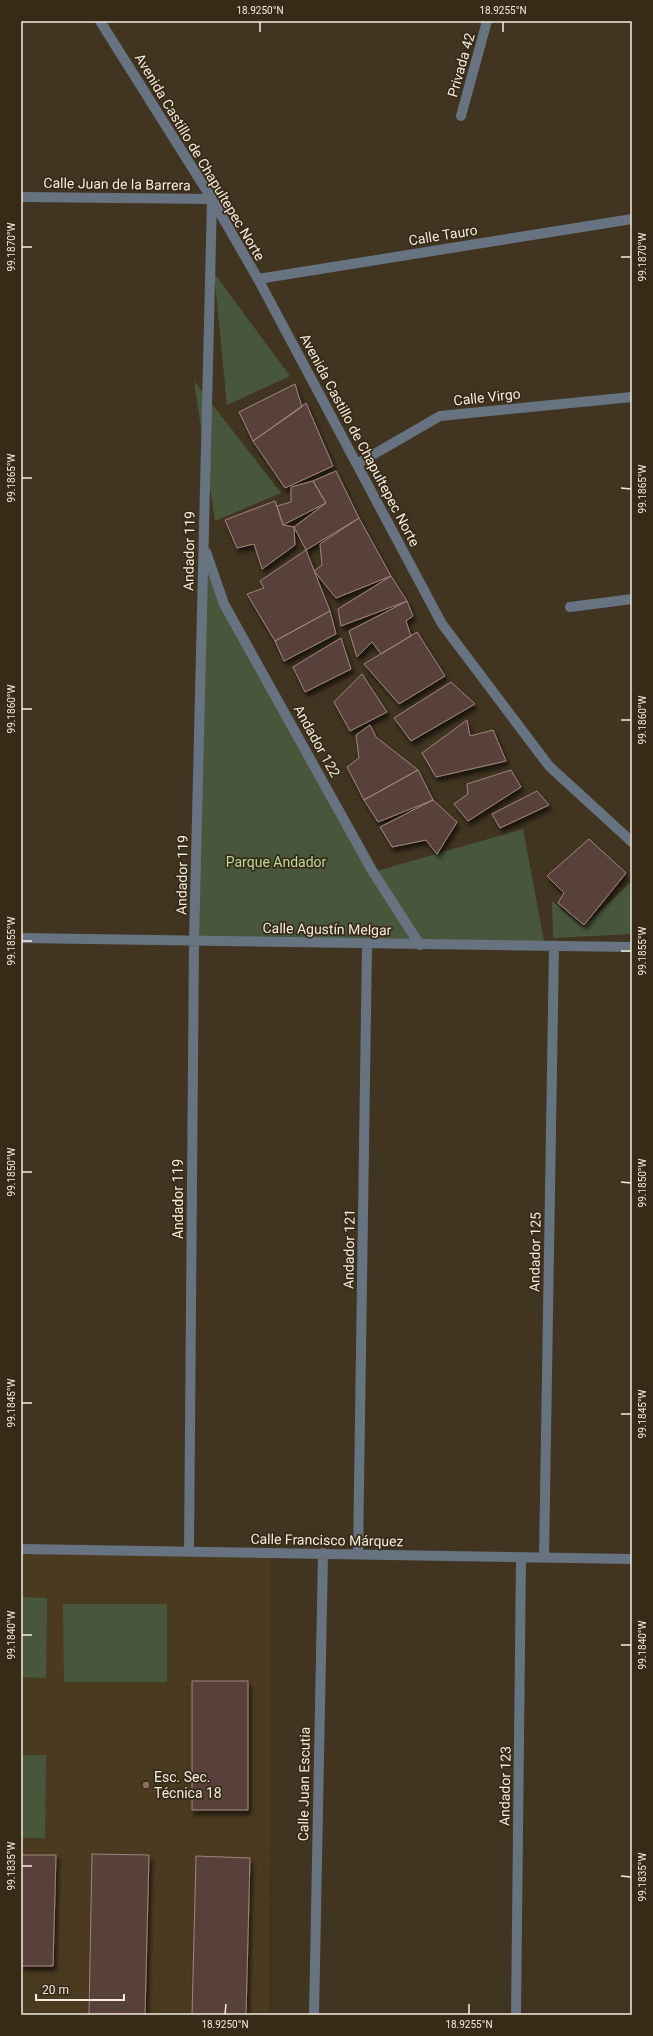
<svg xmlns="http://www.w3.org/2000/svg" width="653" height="2036" viewBox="0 0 653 2036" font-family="Roboto,sans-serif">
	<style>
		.built { fill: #4a3a20 }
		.green { fill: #48573b }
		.building { fill: #58403a; stroke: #a1857e; filter: url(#shadow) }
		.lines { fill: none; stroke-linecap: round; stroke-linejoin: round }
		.minor { stroke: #677381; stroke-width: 10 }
		.ticks { fill: none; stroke: #f4ece0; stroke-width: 1.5 }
		.education-dot { fill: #8d6e63; stroke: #372a17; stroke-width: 1.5 }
		.labels { text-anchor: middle; stroke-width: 3.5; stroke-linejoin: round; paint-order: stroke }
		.street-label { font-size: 14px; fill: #f4ece0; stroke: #372a17 }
		.park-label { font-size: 14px; fill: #bcdc9f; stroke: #372a17 }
		.poi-label { font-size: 14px; fill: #f4ece0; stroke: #372a17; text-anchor: start }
		.neatline { fill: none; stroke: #f4ece0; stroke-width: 1.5 }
		.ticks-label { font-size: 10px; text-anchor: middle; fill: #f4ece0 }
	</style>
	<defs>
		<filter id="shadow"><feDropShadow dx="2.5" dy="4.5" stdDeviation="2" flood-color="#0009"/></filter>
	</defs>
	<rect width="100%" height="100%" fill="#413421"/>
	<path class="built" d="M21,1551L271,1556L269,2015H21Z"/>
	<path class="green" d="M214,273L290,376L227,405Z
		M194,381L281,493L215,521Z
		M203,545L224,604L373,872L523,829L545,946L195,941Z
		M630,883L632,885V934L553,938L552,901L583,927Z
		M21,1597L47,1598L46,1678L21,1677Z
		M63,1604H167V1682H64Z
		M21,1755H46L45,1838H21Z"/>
	<path class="building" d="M295,384L302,407L253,441L239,412Z
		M306,403L333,466L285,488L253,441Z
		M336,471L359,518L306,550L294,527L326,503L313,481Z
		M313,481L326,503L283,525L277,506L291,502V487Z
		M275,501L283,525L294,527L295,545L262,569L254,544L237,548L225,520Z
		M359,518L391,576L336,598L314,571L322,565L320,544Z
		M306,550L330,611L275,641L247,594L264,588L260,581Z
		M391,576L407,601L341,626L338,609Z
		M407,601L413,616L406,621L411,636L381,654L372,642L357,657L349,631Z
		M330,611L336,634L284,661L275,641Z
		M417,632L445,676L399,704L364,664Z
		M341,638L351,669L305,692L293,667Z
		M362,674L387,712L350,731L334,702Z
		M451,682L475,704L411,741L394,718Z
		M467,720L470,736L493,730L506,761L436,777L422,753Z
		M370,725L376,737L418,770L364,800L347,767L359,758L356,735Z
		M418,770L433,800L378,822L364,800Z
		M511,770L521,787L468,821L454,804L468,794L467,784Z
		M537,791L549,805L500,828L492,814Z
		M433,800L457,822L437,854L426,840L392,847L380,827Z
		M589,839L626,873L584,925L558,903L564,893L547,876Z
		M192,1681H248V1810H192Z
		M92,1854L149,1855L145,2015H89Z
		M21,1855H56L53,1966H21Z
		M196,1856L250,1858L246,2015H192Z"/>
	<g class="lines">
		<path class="minor" d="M100,21L212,199L258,279L442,624L549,766L632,842
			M461,116L487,21
			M21,197L212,199
			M258,279L632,219
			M357,464L440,416L632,397
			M206,552L224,604L373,872L420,945
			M570,607L632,599
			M21,938L632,947
			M21,1549L632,1559
			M189,1551L194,941L212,199
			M358,1554L367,944
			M544,1558L554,946
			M314,2015L323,1553
			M516,2015L521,1557"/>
	</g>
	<path class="ticks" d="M260,32V22M503,32V22M22,247H32M621,257H631M22,478H32M621,488L631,489M22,709H32M621,720H631M22,941H32M621,951H631M22,1172H32M621,1182L631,1183M22,1403H32M621,1414H631M22,1635H32M621,1645H631M22,1866H32M621,1876L631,1877M225,2014L226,2004M469,2014V2004"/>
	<circle class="education-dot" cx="146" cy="1785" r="4"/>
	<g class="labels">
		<g class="street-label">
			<text transform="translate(461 65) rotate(-74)" y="5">Privada 42</text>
			<text transform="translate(200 157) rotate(59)" y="5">Avenida Castillo de Chapultepec Norte</text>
			<text transform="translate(117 184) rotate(1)" y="5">Calle Juan de la Barrera</text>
			<text transform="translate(443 235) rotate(-9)" y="5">Calle Tauro</text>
			<text transform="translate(487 397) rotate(-6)" y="5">Calle Virgo</text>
			<text transform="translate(360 440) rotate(62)" y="5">Avenida Castillo de Chapultepec Norte</text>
			<text transform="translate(189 551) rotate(-89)" y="5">Andador 119</text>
			<text transform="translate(317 741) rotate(61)" y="5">Andador 122</text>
			<text transform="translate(182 875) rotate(-89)" y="5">Andador 119</text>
			<text transform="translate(327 929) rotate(1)" y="5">Calle Agustín Melgar</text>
			<text transform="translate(178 1199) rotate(-90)" y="5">Andador 119</text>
			<text transform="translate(349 1249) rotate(-89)" y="5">Andador 121</text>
			<text transform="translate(535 1252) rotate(-89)" y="5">Andador 125</text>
			<text transform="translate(327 1540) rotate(1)" y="5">Calle Francisco Márquez</text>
			<text transform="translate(304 1784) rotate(-89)" y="5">Calle Juan Escutia</text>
			<text transform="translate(505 1786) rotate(-89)" y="5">Andador 123</text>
		</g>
		<g class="park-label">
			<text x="276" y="867">Parque Andador</text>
		</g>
		<g class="poi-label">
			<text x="154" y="1782">Esc. Sec.<tspan x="154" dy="16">Técnica 18</tspan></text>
		</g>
	</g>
	<rect width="653" height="2036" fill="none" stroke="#372a17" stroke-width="44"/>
	<path d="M36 1994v6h88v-6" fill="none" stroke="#f4ece0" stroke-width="2"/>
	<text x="42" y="1994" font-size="12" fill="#f4ece0" stroke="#372a17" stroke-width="3" paint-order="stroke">20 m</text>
	<rect x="22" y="22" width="609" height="1992" class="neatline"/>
	<g class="ticks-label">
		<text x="260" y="14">18.9250°N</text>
		<text x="503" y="14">18.9255°N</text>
		<text transform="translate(11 247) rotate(-90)" y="4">99.1870°W</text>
		<text transform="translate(642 257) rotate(-90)" y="4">99.1870°W</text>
		<text transform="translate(11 478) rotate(-90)" y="4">99.1865°W</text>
		<text transform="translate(642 489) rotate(-90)" y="4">99.1865°W</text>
		<text transform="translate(11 709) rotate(-90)" y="4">99.1860°W</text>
		<text transform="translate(642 720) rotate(-90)" y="4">99.1860°W</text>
		<text transform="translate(11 941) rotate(-90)" y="4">99.1855°W</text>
		<text transform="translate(642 951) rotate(-90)" y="4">99.1855°W</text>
		<text transform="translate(11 1172) rotate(-90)" y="4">99.1850°W</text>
		<text transform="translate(642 1183) rotate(-90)" y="4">99.1850°W</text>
		<text transform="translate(11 1403) rotate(-90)" y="4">99.1845°W</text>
		<text transform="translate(642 1414) rotate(-90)" y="4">99.1845°W</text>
		<text transform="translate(11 1635) rotate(-90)" y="4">99.1840°W</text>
		<text transform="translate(642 1645) rotate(-90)" y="4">99.1840°W</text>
		<text transform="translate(11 1866) rotate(-90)" y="4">99.1835°W</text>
		<text transform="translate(642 1877) rotate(-90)" y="4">99.1835°W</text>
		<text x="225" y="2028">18.9250°N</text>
		<text x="469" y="2028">18.9255°N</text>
	</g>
</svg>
